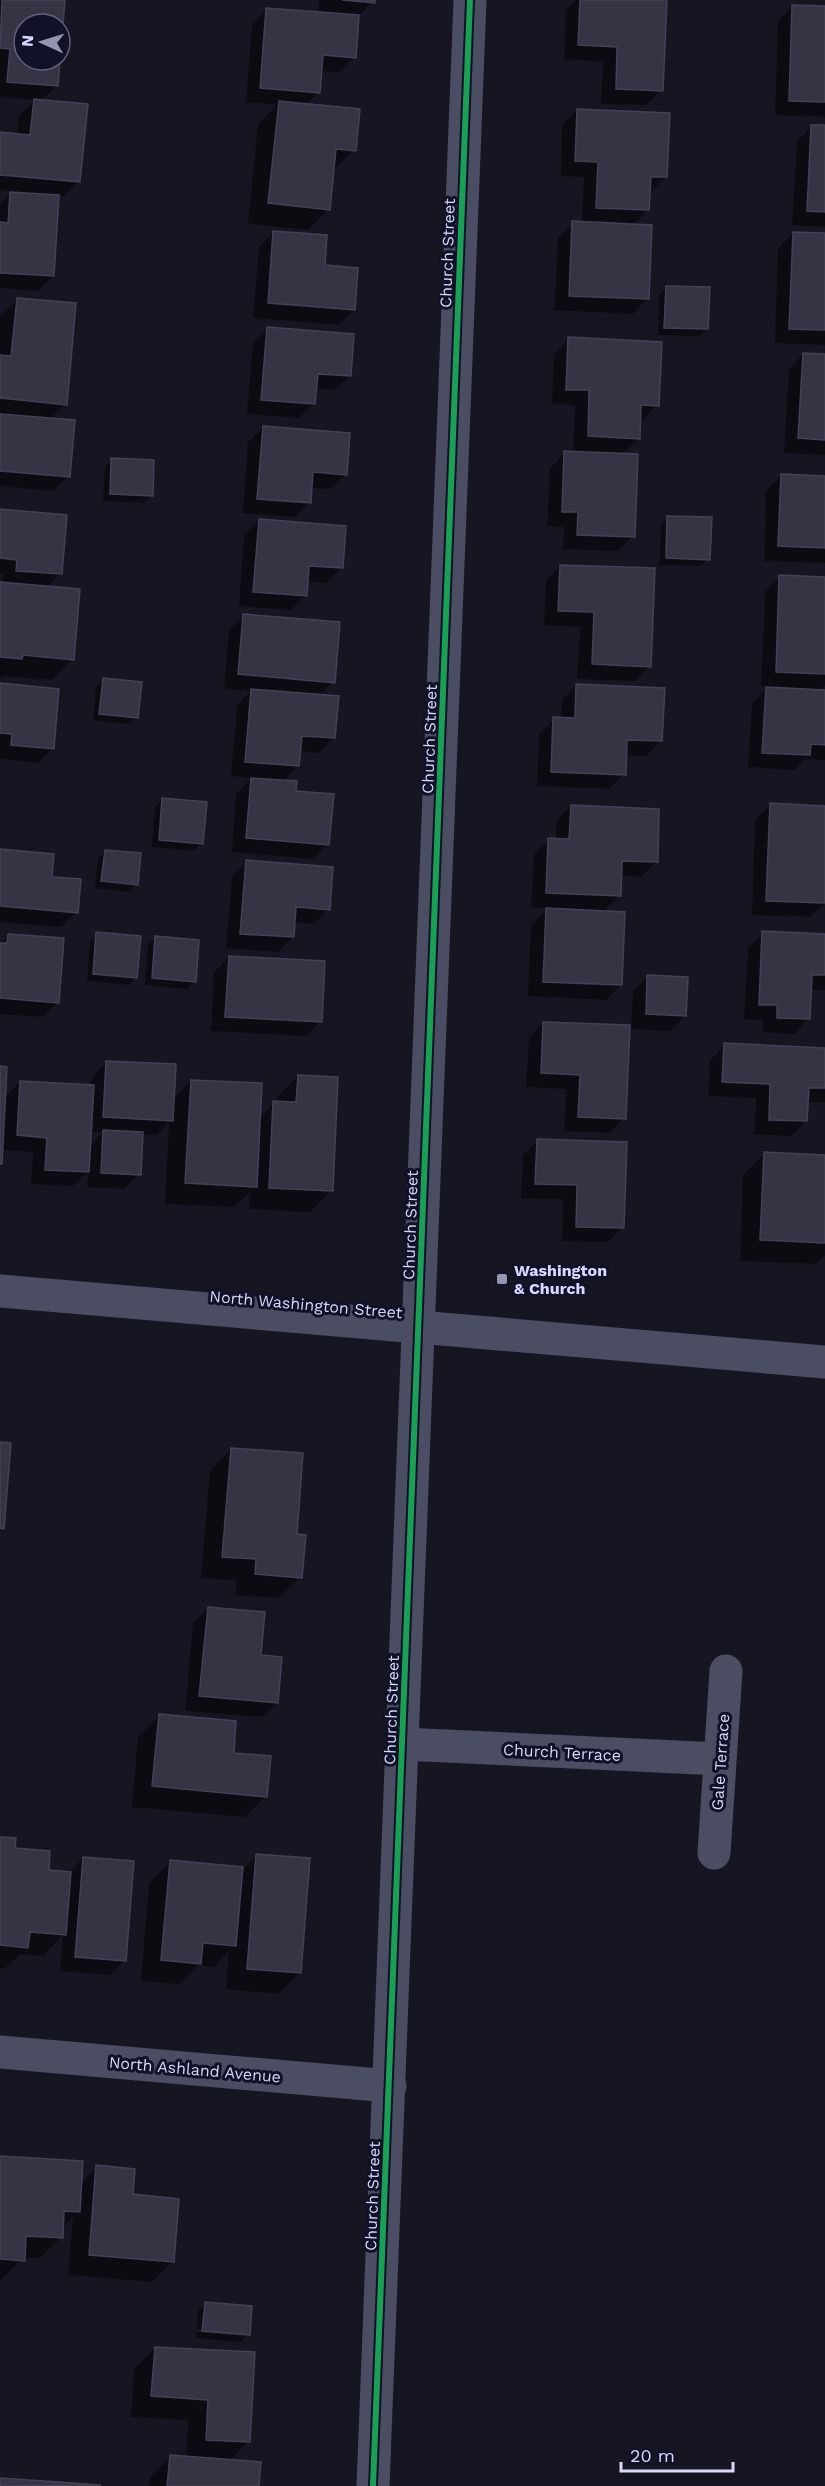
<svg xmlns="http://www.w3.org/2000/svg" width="825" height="2486" viewBox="0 0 825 2486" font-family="'Work Sans',sans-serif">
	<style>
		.shadow { fill: #0007; fill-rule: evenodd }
		.building { fill: #343445; stroke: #424156; stroke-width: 1.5; fill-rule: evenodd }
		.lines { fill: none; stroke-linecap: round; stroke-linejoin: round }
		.minor { stroke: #4b4d63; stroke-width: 33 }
		.cycleway-casing { stroke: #111128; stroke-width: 10 }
		.cycleway { stroke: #1a9f57; stroke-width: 6 }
		.poi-dot { fill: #9495b1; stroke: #111128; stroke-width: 2 }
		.labels { text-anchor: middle; stroke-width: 6; stroke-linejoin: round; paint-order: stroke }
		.street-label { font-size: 16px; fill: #d8d9fe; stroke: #111128 }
		.poi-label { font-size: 16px; font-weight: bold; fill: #d8d9fe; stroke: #111128; text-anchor: start }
	</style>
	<rect width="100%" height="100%" fill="#161623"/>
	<path class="shadow" d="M0,0H64L60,47V24H24V60H59L57,86L41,101L79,181L64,196L57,195L53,276L38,291L0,288V204L13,191L0,190V134L17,135L19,116L35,100L0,97Z
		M319,0H374L358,17L354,57L339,72L320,71L318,92L305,106L354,150L332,172L329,209L308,230L248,224L258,124L277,105L246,102L252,24L267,9L318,14Z
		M576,0H666L661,90L646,105L601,104L603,61L564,60L566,10Z
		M793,6L825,8V117L775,115L778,21Z
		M577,110L666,177L651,192H648L647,210L632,226L647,299L633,314L554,310L558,238L573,223H582L584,177L561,176L562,125Z
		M812,126L825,127V227L792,225L797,141Z
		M274,232L324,266L354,310L339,325L253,318L259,247Z
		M793,233L825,234V345L775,343L778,248Z
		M667,287L707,329L700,336L658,335L659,295Z
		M18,299L65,404L50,419L68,476L53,491L0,486V317Z
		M268,329L350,375L335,390L315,389L314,403L299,418L247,414L253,343Z
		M569,339L657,405L643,420H639V438L622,455L633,536L618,551L563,549L564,527L547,526L550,468L565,453H573L575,405L552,404L554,354Z
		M803,354L825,356V455L784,453L789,369Z
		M263,427L345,475L330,489L311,488L310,502L295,517L243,513L248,442Z
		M112,459L152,495L144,503L103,501L105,467Z
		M781,476L825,477V563L764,561L766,491Z
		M0,511L60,574L46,588L73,659L52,680L3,676L0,679V584H2L3,574H0Z
		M668,518L708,559L701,566L659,565L661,525Z
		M259,520L341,568L326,583L307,581L306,595L291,610L239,606L244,535Z
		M560,566L650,666L635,681L577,679L580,627L544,625L546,581Z
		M780,577L825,578V685L818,692H825V760L805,759L794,770L748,767L752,704L768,687L761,686L765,592Z
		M244,615L333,682L319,696L334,738L319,753L299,751L298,765L282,782L294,792L328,844L313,859L232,852L236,794L252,778L231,776L237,706L251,691L224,689L229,630Z
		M104,679L137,717L129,724L93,720L96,687Z
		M0,685L53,748L38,763L0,759Z
		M576,685L661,741L646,756L625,755L624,774L609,789L537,786L539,734L554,719H561L562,700Z
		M162,799L201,843L194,851L152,847L155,807Z
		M770,805L825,807V903L810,917L752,915L755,820Z
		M571,806L656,862L641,877L620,876L619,895L602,913L621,985L606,1000L528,996L531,925L549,908L531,907L534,855L549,840H556V821Z
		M0,851L76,912L61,927L0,922Z
		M105,851L136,884L129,892L95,888L98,859Z
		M247,862L328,909L314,924L294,922L293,937L278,952L226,948L232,877Z
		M763,933L825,936V990H810L808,1019L794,1034L763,1032V1020L744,1019L748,948Z
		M97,934L136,977L129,985L87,981L90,941Z
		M8,936L58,1002L43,1017L0,1014V944Z
		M155,938L194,981L187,989L145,985L148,945Z
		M229,957L321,1021L306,1036L211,1031L214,972Z
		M648,976L685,1016L670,1031L631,1029L633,991Z
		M543,1023L624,1118L610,1133L564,1131L566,1089L526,1087L529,1038Z
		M725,1045L825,1049V1102H807L806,1121L791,1136L754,1134L756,1098L708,1096L710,1060Z
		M107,1062L172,1100L191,1081L259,1118L274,1103H277V1097L298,1076L331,1191L310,1212L249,1209L250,1192L234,1207L165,1204L169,1122L157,1135L141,1134L139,1174L124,1189L87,1187L88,1171L73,1186L31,1184L33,1152L1,1150L0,1164V1068L3,1099L20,1082L91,1086L92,1077ZM90,1132H103L89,1146Z
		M538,1140L623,1227L608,1242L562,1241L563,1199L521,1198L523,1155Z
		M764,1154L825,1156V1255L816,1264L740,1261L743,1175Z
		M231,1449L295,1535L300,1577L279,1598L235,1595L236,1580L201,1578L210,1471Z
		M208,1609L259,1656L277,1702L262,1717L185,1711L193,1623Z
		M160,1715L232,1754L266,1796L245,1817L132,1807L138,1737Z
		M0,1838L13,1850L47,1871L69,1873L83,1858L125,1960L110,1975L60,1971L63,1935L43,1956L20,1954L5,1968H0Z
		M257,1855L300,1973L278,1994L226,1989L229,1951L214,1967L198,1965L179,1984L141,1981L149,1883L170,1862L241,1871Z
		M0,2157L80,2184L97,2167L131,2196L173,2261L152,2282L68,2275L73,2217L62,2228V2237L40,2258H23L0,2281Z
		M206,2304L248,2334L241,2342L196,2338V2332L244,2336V2333L197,2329L198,2311Z
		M155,2348L254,2354L248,2442L229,2461L257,2486H149L150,2477L171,2456L186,2457L188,2420L131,2417L134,2369Z
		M0,2479L93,2486H0Z"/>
	<path class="building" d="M2,0H65L58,86L7,82L10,49L0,48ZM24,24H60V60H24Z
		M342,0H375V3Z
		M580,0H667L663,91L616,89L617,47L578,45Z
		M792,5L825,6V102L789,101Z
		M266,8L359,15L356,58L323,55L320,93L260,88Z
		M34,99L88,104L80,182L0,175V132L30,135Z
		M279,101L360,109L356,151L336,149L330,210L268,203Z
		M577,109L670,113L667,177H651L649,210L596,208L598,162L575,161Z
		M811,125H825V212L807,211Z
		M10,192L59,195L54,276L0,273V222L8,223Z
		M572,221L652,225L649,299L569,296Z
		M273,231L327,235L325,265L358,268L355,310L268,303Z
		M793,232L825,233V330L789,329Z
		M666,286L710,287L708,329L664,328Z
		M17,298L76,303L67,405L0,398V355L11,356Z
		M267,327L354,334L351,376L318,374L315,404L261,400Z
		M568,337L662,342L659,406L641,405L640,439L588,436L589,390H566Z
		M803,353L825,354V440L798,438Z
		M0,414L75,420L70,477L0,471Z
		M263,426L350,433L347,475L313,472L311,503L257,499Z
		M564,451L638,454L635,537L577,535L578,512H562Z
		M111,458L154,460L153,496L110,494Z
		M781,474L825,476V548L778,546Z
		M0,509L67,515L62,574L16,571L17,560L0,558Z
		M667,516L712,517L710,560L666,558Z
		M259,519L346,526L343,568L309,566L307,596L253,592Z
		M560,565L655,568L651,667L592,664L594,612L558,611Z
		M779,575L825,577V674L776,672Z
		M0,582L80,589L74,660L23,655L22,659L0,657Z
		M243,614L340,622L335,683L238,674Z
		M103,678L142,682L138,718L99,714Z
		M0,683L59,689L54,749L11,745L12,734L0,733Z
		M576,684L665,688L662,741L627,740L626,775L551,772L553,717L575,718Z
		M766,687L825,690V745L811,744L810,755L762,753Z
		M251,689L339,696L335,738L302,736L299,766L245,762Z
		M251,778L297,781L296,791L334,794L329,845L246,838Z
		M162,798L207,802L203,844L159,840Z
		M770,803L825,806V903L766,901Z
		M571,805L659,809L658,862L622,861L621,896L546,893L548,838L569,839Z
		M0,849L54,854L52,877L81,879L78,913L0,906Z
		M105,850L141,853L138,885L101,881Z
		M246,860L333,867L330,910L296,907L294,937L240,934Z
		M546,908L625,912L622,985L543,982Z
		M762,931L825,934V975H812L810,1019L777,1018V1005H759Z
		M96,932L141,936L137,978L93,974Z
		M8,934L64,938L59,1003L0,998V943H7Z
		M155,936L199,940L196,982L152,978Z
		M229,956L325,961L322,1022L225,1017Z
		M647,975L688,977L686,1016L646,1014Z
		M543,1022L630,1025L626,1119L578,1117L580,1075L541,1073Z
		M724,1043L825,1048V1088H809L807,1121L769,1120L770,1084L722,1082Z
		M106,1061L176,1064L173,1121L103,1117Z
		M0,1066L7,1067L2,1164H0Z
		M298,1075L338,1077L333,1191L269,1188L273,1101L296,1102Z
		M191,1080L262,1083L257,1187L185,1183Z
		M20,1081L94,1085L89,1172L45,1170L47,1138L17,1135Z
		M103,1130L143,1132L141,1175L101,1173Z
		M537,1139L627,1142L624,1228L576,1227L577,1185L535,1184Z
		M764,1152L825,1155V1243L760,1240Z
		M0,1442L11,1443L4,1529L0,1528Z
		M231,1448L303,1453L297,1534L306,1535L302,1578L255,1574L256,1559L222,1557Z
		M208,1607L265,1612L261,1655L282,1657L278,1703L199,1696Z
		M159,1714L236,1721L234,1753L271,1756L267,1797L152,1786Z
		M0,1837L16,1838L15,1848L50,1851L49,1870L71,1872L66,1935L30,1932L28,1948L0,1945Z
		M256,1854L310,1858L301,1973L247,1969Z
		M83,1857L134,1861L126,1961L75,1957Z
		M170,1860L243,1867L236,1946L203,1943L201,1964L161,1960Z
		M0,2156L83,2161L80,2212L64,2211L63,2238L26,2236L25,2261L0,2259Z
		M96,2165L135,2169L133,2194L179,2199L174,2262L89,2255Z
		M205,2302L252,2306L250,2335L202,2331Z
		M155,2347L255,2352L250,2442L206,2440L208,2400L151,2396Z
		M170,2455L261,2462L259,2486H167Z
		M0,2478L101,2485L0,2486Z"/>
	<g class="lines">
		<path class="minor" d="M0,1291L825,1362
			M403,1744L720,1759
			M714,1853L726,1671
			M0,2052L390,2086
			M373,2486L470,0"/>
		<defs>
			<path id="cycleway" d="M373,2486L470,0"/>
		</defs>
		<use href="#cycleway" class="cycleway-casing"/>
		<use href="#cycleway" class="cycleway"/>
	</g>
	<rect class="poi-dot" x="496" y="1273" width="12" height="12" rx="3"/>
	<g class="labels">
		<g class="street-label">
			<text transform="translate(447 253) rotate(-88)" y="6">Church Street</text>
			<text transform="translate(429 739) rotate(-88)" y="6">Church Street</text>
			<text transform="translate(410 1225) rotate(-88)" y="6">Church Street</text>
			<text transform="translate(306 1304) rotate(5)" y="6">North Washington Street</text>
			<text transform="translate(391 1710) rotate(-88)" y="6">Church Street</text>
			<text transform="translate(562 1752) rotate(3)" y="6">Church Terrace</text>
			<text transform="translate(720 1762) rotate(-86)" y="6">Gale Terrace</text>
			<text transform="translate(195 2069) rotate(5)" y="6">North Ashland Avenue</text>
			<text transform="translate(372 2196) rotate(-88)" y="6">Church Street</text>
		</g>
		<g class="poi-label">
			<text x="514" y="1276">Washington<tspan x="514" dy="18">&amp; Church</tspan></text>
		</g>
	</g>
	<g transform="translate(42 42) rotate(274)"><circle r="28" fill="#111128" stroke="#61617e" stroke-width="1.5"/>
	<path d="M0-4.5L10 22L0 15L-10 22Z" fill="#9495b1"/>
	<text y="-9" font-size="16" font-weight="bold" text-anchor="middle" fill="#d8d9fe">N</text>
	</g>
	<path d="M621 2462v9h112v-9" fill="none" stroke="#d8d9fe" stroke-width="3"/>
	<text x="630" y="2462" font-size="18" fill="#d8d9fe" stroke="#111128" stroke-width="4.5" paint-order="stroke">20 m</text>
</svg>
